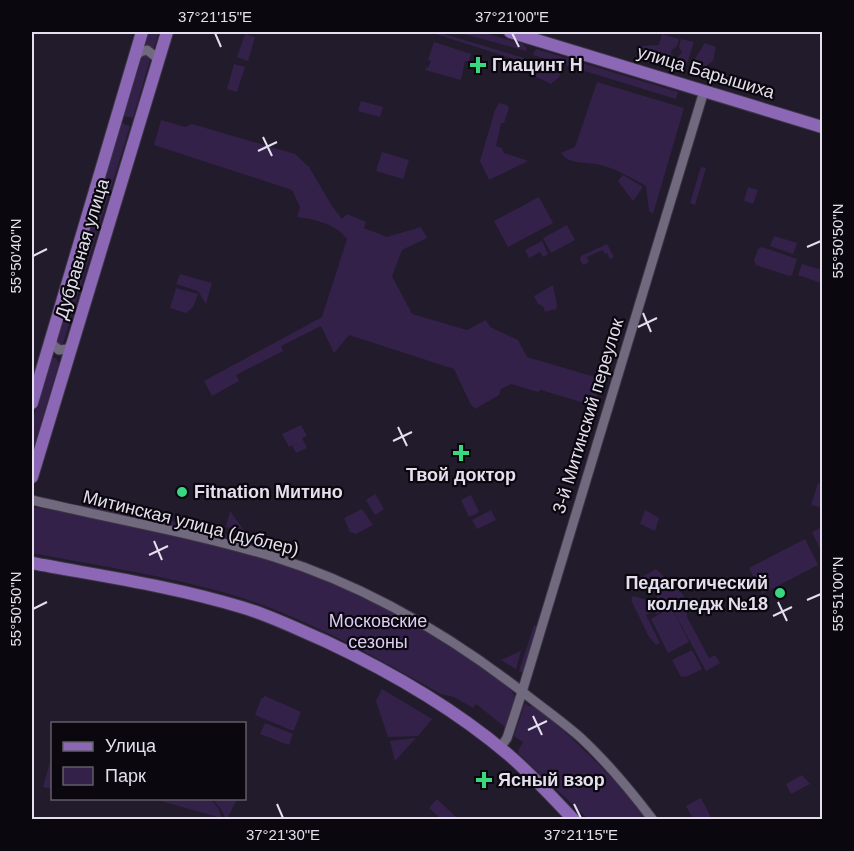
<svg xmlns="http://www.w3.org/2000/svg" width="854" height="851" viewBox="0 0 854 851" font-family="Arial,sans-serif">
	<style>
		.green { fill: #342149 }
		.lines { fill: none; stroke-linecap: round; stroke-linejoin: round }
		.minor-casing { stroke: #3c3544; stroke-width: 11 }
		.major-casing { stroke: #3c3544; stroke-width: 14 }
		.minor { stroke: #71697e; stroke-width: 9 }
		.major { stroke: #8b67b5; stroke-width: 12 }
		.ticks { fill: none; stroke: #e4dfec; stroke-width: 2 }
		.poi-dot { fill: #38d880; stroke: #0a070e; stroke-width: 2 }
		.labels { text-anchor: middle; stroke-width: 4.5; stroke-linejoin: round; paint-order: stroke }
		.poi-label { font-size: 18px; font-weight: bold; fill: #e4dfec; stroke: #0a070e; text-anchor: start }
		.street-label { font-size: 18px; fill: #e4dfec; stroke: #0a070e }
		.park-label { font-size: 18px; fill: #decdf6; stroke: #0a070e }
		.neatline { fill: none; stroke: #e4dfec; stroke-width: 2 }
		.ticks-label { font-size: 15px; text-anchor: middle; fill: #e4dfec }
	</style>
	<rect width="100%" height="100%" fill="#221b2c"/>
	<path class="green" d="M149,32H159L153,51L144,48Z
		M437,32L524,58L523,62L436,34Z
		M457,32H481L523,44L527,49L526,51Z
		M245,34L255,37L248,61L237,57Z
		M662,34L679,39L677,46L671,51V54L675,57L673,66L638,55L641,46L659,45Z
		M681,39L694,42L685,70L675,67L678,57L682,52L679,47Z
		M434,42L471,54L469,61H465L461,80L425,70L426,67L428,68L431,61L428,60Z
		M705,43L716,47L713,61L698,72L690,70L692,63Z
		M536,49L678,92L676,99L533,55Z
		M143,54L151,56L133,118L124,116Z
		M532,61L562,70L559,77L551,84L531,74L529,71Z
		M234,64L245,67L237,92L227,89Z
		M597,82L684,108L653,214L649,211L646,186C630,177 615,168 596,164C584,162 568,164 561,153L575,147Z
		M361,101L383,107L380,117L358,111Z
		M499,103L507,105L509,108L504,123H501L496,146L502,148L504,153L528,161L489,180L480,161L495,110Z
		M161,120L185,127L192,124L295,154L309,167L332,206L342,219L347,214L366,222L364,228L387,237L421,227L427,238L402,250L392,276L412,314L467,330L486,320L490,327L518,340L527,357L602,379L594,406L541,390L538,392L511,384L501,389L499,395L475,409L470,403L454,369L349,335L334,353L321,326L281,346L283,351L236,375L239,381L212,396L204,381L322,317L347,239C336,224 315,219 297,217L300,207L292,190L154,145Z
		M122,123L130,126L62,347L55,343Z
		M382,152L409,160L403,179L376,171Z
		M701,167L706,168L695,205L690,203Z
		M623,175L643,187L633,201L618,181Z
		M748,187L758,190L753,204L744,201Z
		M539,197L553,223L508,247L494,221Z
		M567,225L575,240L551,253L543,238Z
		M774,236L797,243L793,254L770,246Z
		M542,241L548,254L543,257L540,252L529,258L525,250Z
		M607,244L614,257L610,259L607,253L605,254L602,250L587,257L589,262L583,265L580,259L581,256Z
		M762,247L797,259L792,275L789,276L756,265L754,261L758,249Z
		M802,264L822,270L821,283L798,275Z
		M180,274L212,283L206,304L198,291L176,284Z
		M553,285L557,305L556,309L545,312L543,306L538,304L534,296Z
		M176,288L198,294L193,307L186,313L170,308Z
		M52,358H56L59,363L32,453V422Z
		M301,425L307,436L302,438L307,448L296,453L292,445L289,447L282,434Z
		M818,483L822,485V500L820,507L811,505Z
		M375,494L384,509L375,515L366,500Z
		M471,495L479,512L469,517L461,500Z
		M92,504L139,514L140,515L137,519L92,509L90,507Z
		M37,507L146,529L273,561L311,574L375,602L419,626L475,662L509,688L515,696L505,727L476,704L473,708L454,697L441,694C375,657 309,619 236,596C170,576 99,566 32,553V509Z
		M362,509L373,525L356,534L350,532L344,518Z
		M491,510L496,520L477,529L472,520Z
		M645,510L659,518L655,531L640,524Z
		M230,511L243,529L247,532L246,535L231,531V528L226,527Z
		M151,516L218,531L217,534L214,536L152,522Z
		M822,527V553L812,532Z
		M225,534L268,545L270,550L225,538Z
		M805,539L818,565L762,594L749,568Z
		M656,569L674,586V589C683,590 686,600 689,608L656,599L660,586L658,585L659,582L642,577Z
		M633,596L687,611V617L709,658L715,655L720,663L706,671L672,608L689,642L668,653L651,619L669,608L656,614L654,611L646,615L660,643L656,645L649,637L631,600Z
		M534,625L537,626L523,673L519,671Z
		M692,650L702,669L688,676L681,677L672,660Z
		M521,651L516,669L501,660Z
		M382,689L432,719L418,736L388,737L376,701Z
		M265,696L301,712L294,730H291L255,715L261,699Z
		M525,703L528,706H533C577,740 612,776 647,819H588L519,754L518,751L523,742L514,736Z
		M265,723L293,734L289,745L260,734Z
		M416,738L395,761L390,741Z
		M50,762H52V789L43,787Z
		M802,775L810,784L791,794L786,784Z
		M151,798L211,799L220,811L221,818Z
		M701,798L712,819H693L686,806Z
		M213,799H237L227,819H226L222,811Z
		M437,799L457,818L456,819H441L429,808Z"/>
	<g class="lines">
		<defs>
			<path id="minor" d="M135,57L140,52L147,50L156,57L157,64
				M52,337V344L59,350L68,349L72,343
				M32,500C112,519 195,533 274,557C367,586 448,634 524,693C543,708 563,722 581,738C608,763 631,791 653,820
				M500,748L507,738L522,692L704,91"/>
			<path id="major" d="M510,32L822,127
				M32,403L142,32
				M32,477L167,32
				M32,563C101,576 172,586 241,607C269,615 297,629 325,641C391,672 454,708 510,756C533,776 553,798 574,820"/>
		</defs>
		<use href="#minor" class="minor-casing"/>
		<use href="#major" class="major-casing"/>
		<use href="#minor" class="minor"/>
		<use href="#major" class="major"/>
	</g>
	<path class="ticks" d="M215,33L221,47M512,33L519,47M263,137L272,156M258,151L277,142M807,247L821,241M33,256L47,249M643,313L651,332M638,327L657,318M398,427L407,446M393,441L412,432M154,541L162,560M149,555L168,546M807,600L821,594M778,602L787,621M33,609L47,602M773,616L792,607M533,716L542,735M528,730L547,721M277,804L283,818M574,804L581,818"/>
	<g class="poi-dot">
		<path d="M475 56h6v6h6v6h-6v6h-6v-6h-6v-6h6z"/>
		<path d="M458 444h6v6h6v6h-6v6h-6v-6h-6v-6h6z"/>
		<circle cx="182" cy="492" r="6"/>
		<circle cx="780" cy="593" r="6"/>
		<path d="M481 771h6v6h6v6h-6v6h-6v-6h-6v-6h6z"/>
	</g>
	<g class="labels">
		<g class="poi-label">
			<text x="492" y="71">Гиацинт Н</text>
			<text x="461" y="481" text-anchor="middle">Твой доктор</text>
			<text x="194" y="498">Fitnation Митино</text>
			<text x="768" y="589" text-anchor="end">Педагогический<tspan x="768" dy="21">колледж №18</tspan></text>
			<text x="498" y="786">Ясный взор</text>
		</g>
		<g class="street-label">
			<text transform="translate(706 72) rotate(17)" y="6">улица Барышиха</text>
			<text transform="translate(82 249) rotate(-73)" y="6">Дубравная улица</text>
			<text transform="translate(588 416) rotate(-73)" y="6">3-й Митинский переулок</text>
			<text transform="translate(191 523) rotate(14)" y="6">Митинская улица (дублер)</text>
		</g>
		<g class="park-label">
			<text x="378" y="627">Московские<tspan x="378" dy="21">сезоны</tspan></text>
		</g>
	</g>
	<rect width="854" height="851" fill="none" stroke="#0a070e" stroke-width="66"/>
	<rect x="51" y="722" width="195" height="78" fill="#0a070e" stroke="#615d67" stroke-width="1.5"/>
	<rect x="63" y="742" width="30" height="9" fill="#8b67b5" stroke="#615d67" stroke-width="1.5"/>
	<text x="105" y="752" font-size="18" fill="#e4dfec">Улица</text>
	<rect x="63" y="767" width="30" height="18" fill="#342149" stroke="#615d67" stroke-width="1.5"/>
	<text x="105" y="782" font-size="18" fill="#e4dfec">Парк</text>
	<rect x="33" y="33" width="788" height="785" class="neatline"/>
	<g class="ticks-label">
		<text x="215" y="22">37°21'15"E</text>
		<text x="512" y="22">37°21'00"E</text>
		<text transform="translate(838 241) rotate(-90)" y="5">55°50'50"N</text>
		<text transform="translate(16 256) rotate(-90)" y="5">55°50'40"N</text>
		<text transform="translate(838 594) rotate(-90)" y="5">55°51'00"N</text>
		<text transform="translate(16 609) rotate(-90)" y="5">55°50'50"N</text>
		<text x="283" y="840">37°21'30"E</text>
		<text x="581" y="840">37°21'15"E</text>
	</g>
</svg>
